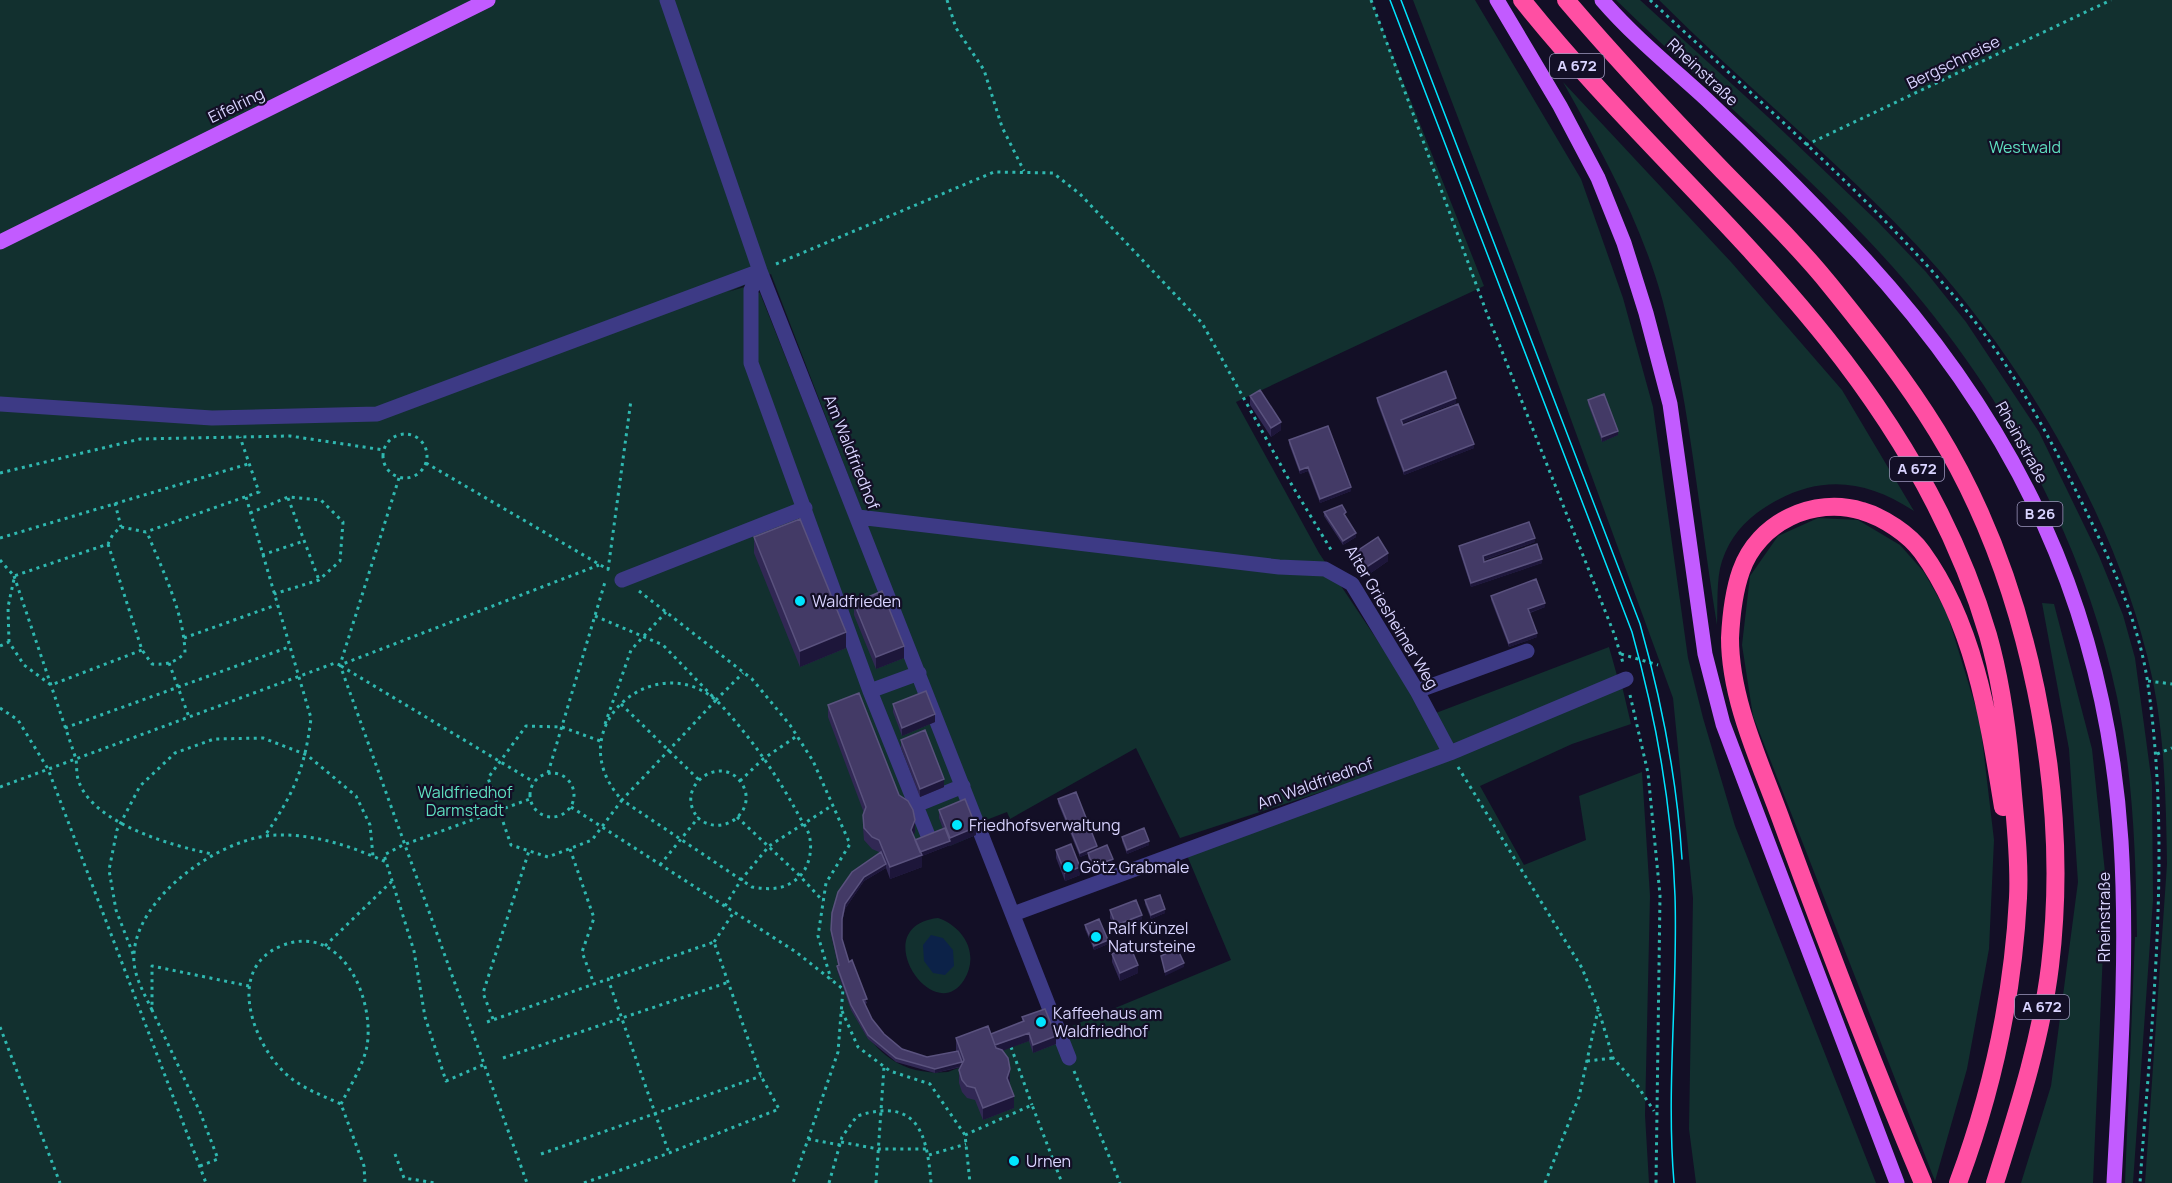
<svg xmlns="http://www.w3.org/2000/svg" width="2172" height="1183" viewBox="0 0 2172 1183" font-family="Manrope,sans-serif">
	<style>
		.green { fill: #12302f }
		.water { fill: #0c2248 }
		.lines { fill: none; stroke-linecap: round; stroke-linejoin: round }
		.path { stroke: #2fb8b0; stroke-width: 3; stroke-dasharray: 3 4.5; stroke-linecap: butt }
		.minor { stroke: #3d3a85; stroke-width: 15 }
		.major { stroke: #c25bff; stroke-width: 15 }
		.highway { stroke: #ff4fa3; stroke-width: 18 }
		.tram { stroke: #00e5ff; stroke-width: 1.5 }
		.wall { fill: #312854 }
		.shaded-wall { fill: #1d163a }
		.building { fill: #433a66; stroke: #5a527e; stroke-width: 1.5 }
		.poi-dot { fill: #00e5ff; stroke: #130f26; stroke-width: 2 }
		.labels { text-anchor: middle; stroke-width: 4.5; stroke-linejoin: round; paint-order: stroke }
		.shield { fill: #130f26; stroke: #9e99be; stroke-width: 1.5 }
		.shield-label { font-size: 15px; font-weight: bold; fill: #d9d4ff }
		.street-label { font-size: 16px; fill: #d9d4ff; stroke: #130f26 }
		.park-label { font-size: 16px; fill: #5fe0c0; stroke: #130f26 }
		.poi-label { font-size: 16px; fill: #d9d4ff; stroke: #130f26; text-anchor: start }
	</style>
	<rect width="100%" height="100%" fill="#130f26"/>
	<path class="green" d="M0,0H1371L1484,286L1236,402L1319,553L1428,716L1609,647L1618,679L1447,751L1180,838L1136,748L1010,819L1007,812L981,822L771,274L728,292L744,287L760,293L976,835L950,846L945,833L864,866L831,934L839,969L837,970C856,1024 879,1078 948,1072L1028,1040L1054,1039L1067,1028L1231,960L1186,853L1622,686L1631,724L1572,744L1480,786L1524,865L1586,840L1579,796L1642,772L1650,896L1645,1115L1649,1183H0Z
		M1413,0H1475L1581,179L1623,298L1653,407L1688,658L1703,718L1735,826L1876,1183H1696L1689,1129L1693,898L1673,698L1517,272Z
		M1616,0H1640L1768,117L1877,221L1926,272L1966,322L2039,432L2099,556L2123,615L2135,658L2152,784L2153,900L2133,1183H2125L2135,937H2137C2136,857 2133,776 2117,697C2080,523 1989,368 1868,240C1788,156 1699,81 1616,0Z
		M1659,0H2172V1183H2145L2167,864C2166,803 2165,738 2152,677C2119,519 2017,349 1906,234C1827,152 1739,80 1659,0Z
		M1563,82L1731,262L1842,390L1914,511C1867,480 1822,474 1772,503C1748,517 1731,534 1722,561C1716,579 1718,605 1717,625C1699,517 1691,408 1663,302C1642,224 1602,152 1563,82Z
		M1818,518L1858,520L1900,545L1924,572L1947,613L1980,721L1994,840L1989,949L1967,1069L1935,1181L1753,716L1742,645L1750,576L1778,536Z
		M2042,603L2054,604L2092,749L2106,882L2093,1183H2021L2051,1086L2078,882L2069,749Z
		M938,918C964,927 980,954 964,980C933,1029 865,926 938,918Z"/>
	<path class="water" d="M931,935L943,938L953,950L954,966L945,975L933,973L924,961L923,945Z"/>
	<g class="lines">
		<path class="path" d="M947,0L956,28L984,70L1002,127L1024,171
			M1371,0L1486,311L1615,636L1623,663
			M1650,0C1753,96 1862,189 1954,296C2008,358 2047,432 2083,505C2110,559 2137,618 2147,678C2172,845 2152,1015 2140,1183
			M1806,145L2111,0
			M776,264L994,172L1053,173L1080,194L1202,323L1293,487L1333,553
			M383 456a22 22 0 1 1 44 0a22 22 0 1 1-44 0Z
			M426,463L609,570
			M0,473L140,439L290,436L384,450
			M399,478L340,665L527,1183
			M246,497L311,718C305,769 293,795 264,837
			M288,498L319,580
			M115,503L121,527
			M250,513L288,497L321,500L343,522L340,561L319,580L274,594
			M0,538L248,464
			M108,544L142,650L152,664C166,665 174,663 185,653C184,612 162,570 147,532
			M262,555L304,541
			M0,560L14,576L108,544L113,534L121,527L146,532L259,492L240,437
			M608,570L631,400
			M14,576L76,759C77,766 76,775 79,782C94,824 173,846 212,854
			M639,591L752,679L790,725L813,761L850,844L826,883L818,936L831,979
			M595,616L663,645L716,700L743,673
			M184,638L276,605
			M9,642L8,607L14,579
			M0,646L9,642L24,665L51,685L142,650
			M1621,654L1658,665
			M169,663L189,717
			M341,666L534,782
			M2148,681L2172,684
			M1630,695L1648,773L1660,895L1656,1183
			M621,704L699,780
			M0,708L18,720L48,769L206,1183
			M605,724L631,650L666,612
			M65,728L289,647
			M600,741L562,727L526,726L488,778L511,845L548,857L592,840L622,800C555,727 660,642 721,705C751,738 777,775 798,814C802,822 809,830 810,839C812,852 809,867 799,877C785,890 770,890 752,887L622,800L716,700
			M2157,754L2172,748
			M1458,767L1582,968L1598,1008L1613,1058L1637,1085L1654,1111
			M530 795a22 22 0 1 1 44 0a22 22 0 1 1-44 0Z
			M548,773L605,582
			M740,781L763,759L797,736
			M0,787L335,663L340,665L599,565
			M571,807L796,952L843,989L838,1052L793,1183
			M737,817L800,876L823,901
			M570,849L594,918L582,952L594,984
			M660,865L698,818C724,840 761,808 740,781C719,754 673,787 698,818
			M725,906L741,880L769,846L833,805
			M714,942L734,912
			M325,946L393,880
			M133,954L116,910L109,870L117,830L140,786L175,753L214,739L263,738L307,755L356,796L370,825L373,856
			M152,1010C144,993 132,973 134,954C137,896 221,837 276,835C315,834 351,846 386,862
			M842,1011L858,1047L890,1071L930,1084L965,1135L970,1183
			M493,1019L483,993L529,851
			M487,1022L608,979L669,1153
			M0,1027L60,1183
			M1011,1047L1032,1105
			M503,1058L729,982
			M1587,1061L1613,1058
			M483,1065L446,1081L425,1017L414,951L384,855L403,845L530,799
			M1074,1071L1120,1183
			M341,1104C350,1086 363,1066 367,1046C375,998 341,921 281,946C225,969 253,1043 285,1073C301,1088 321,1095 341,1104L364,1166L365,1183
			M965,1135L1032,1105L1062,1183
			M808,1139L840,1145
			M841,1142L878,1149H928
			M395,1154L404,1178L436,1183
			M541,1154L761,1076
			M929,1155L966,1144
			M200,1166L218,1159L200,1112L152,1010V966L249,986
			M584,1183L669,1153L779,1109L761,1076L714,942L608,979
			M829,1183L842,1137L857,1116C917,1097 927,1132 931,1183
			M876,1183L884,1067
			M1545,1183L1579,1097L1598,1010"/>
		<path class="minor" d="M667,0L760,271L1069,1058
			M760,271L751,290V363L870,691L929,838
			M0,404L212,418L377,414L760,271
			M858,517L1279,567L1325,569L1352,584L1417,691L1450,753
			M622,580L805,508
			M870,691L919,673
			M1417,691L1527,651
			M916,805L963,786
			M1013,914L1450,753L1626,679"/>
		<path class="major" d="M1497,0L1560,106L1598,178L1624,243L1646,313L1670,404L1705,654L1723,724L1897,1183
			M1602,0C1633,36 1671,67 1706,99C1759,149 1811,201 1860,254C2017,424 2106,609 2121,841C2128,955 2120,1069 2114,1183
			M0,242L488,0"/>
		<path class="highway" d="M1522,0C1617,119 1732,220 1827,339C1897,427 1956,526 1988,635C2002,684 2008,732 2012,783C2015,820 2020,860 2018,898C2013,995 1992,1092 1958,1183
			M1566,0C1616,59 1669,115 1722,170C1758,207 1796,243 1829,284C1867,331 1905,379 1937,431C2029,581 2071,792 2050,966C2041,1040 2017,1113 1995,1183
			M1923,1183C1873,1065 1827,945 1783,825C1762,766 1730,702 1730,638C1731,617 1734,591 1741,571C1758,522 1814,496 1862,511C1883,517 1909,534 1922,552C1975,625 1989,721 2003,807"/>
		<path class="tram" d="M1390,0L1632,632C1656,718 1672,806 1675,896C1678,992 1666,1088 1674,1183
			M1401,0L1640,624C1662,702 1677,779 1682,859"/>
	</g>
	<path class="wall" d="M1250,396L1281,430L1271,437L1250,405Z
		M1377,398L1456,403L1402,423L1403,425L1474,448L1404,475L1377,402Z
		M1588,400L1618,435L1602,442L1588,404Z
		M1289,440L1351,491L1320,503L1308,471L1300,474L1289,444Z
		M1324,512L1346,516V517L1356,537L1343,545L1324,516Z
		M754,537L846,648L800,667L754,553Z
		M1535,542L1484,560V562L1542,563L1471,587L1459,550V546Z
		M1354,553L1388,561L1365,577L1354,561Z
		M1491,596L1545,607L1530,613L1537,637L1509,647L1491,600Z
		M854,603L904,658L876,669L854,615Z
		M893,704L935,722L902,736L893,712Z
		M828,705L899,795L915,832L913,836L915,840L943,829L939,818V810L976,835L922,856V867L890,879L886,868L864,881L845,909L842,922V939L849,962L867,1003L865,1004L872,1019L884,1034L902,1049L927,1057L956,1052V1038L991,1034L1022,1022V1017L1056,1044L1033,1053L1029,1041L1003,1050L1010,1081L1009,1084L1014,1108L983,1120L975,1100L967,1098L962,1092L959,1083V1070L961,1067L935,1073L896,1062L868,1039L851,1010L837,970V966L838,965L831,934L832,913L880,853L879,852L872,849L864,840L863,828V815L864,813L828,717Z
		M901,740L944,787L920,797L901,748Z
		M1058,799L1097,849L1113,863L1093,871L1088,857V854L1080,857L1058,803Z
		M1122,837L1149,845L1127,854L1122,841Z
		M1056,850L1080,875L1065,881L1056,858Z
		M1145,900L1165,913L1151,919L1145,904Z
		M1110,910L1142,923L1116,933L1110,918Z
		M1085,925L1108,944L1094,950L1085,929Z
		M1112,954L1138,973L1120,981L1112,962Z"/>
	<path class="shaded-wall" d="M1456,398V403L1401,424V420Z
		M1281,422V430L1271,437V428Z
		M1618,431V435L1602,442V437Z
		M1474,444V448L1404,475V471Z
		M1308,467V471L1300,474V470Z
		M1351,487V491L1320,503V499Z
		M1356,533V537L1343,545V541Z
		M1535,538V542L1483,560V556Z
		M1388,553V561L1365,577V568Z
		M1542,559V563L1471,587V583Z
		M1545,603V607L1528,613V609Z
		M846,632V648L800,667V651Z
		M1537,633V637L1509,647V643Z
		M904,646V658L876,669V657Z
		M935,714V722L902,736V728Z
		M944,779V787L920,797V789Z
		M915,820V832L911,842V830Z
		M976,827V835L950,846V838Z
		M950,841V845L922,856V867L890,879V867L917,854Z
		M1149,841V845L1127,854V850Z
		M1097,846V850L1080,857V853Z
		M1113,859V863L1093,871V867Z
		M886,864V868L864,881L845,909L842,923L845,904L864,877Z
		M1080,867V875L1065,881V873Z
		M1165,909V913L1151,919V915Z
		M1142,915V923L1116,933V925Z
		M1108,940V944L1094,950V946Z
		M1184,963V967L1165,976V972Z
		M1138,965V973L1120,981V973Z
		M1029,1033V1041L994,1054V1046Z
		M1056,1036V1044L1033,1053V1045Z
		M962,1062V1066L935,1073V1069Z
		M1010,1069V1081L1007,1090V1078Z
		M1014,1096V1108L983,1120V1108Z"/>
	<path class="building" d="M1446,371L1456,398L1401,420L1403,425L1458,404L1474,444L1404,471L1377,398Z
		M1260,390L1281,422L1271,428L1250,396Z
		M1604,394L1618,431L1602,437L1588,400Z
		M1328,426L1351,487L1320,499L1308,467L1300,470L1289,440Z
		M1342,505L1346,512L1344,514L1356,533L1343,541L1324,512Z
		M800,519L846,632L800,651L754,537Z
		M1529,522L1535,538L1483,556L1484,562L1537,544L1542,559L1471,583L1459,546Z
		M1378,537L1388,553L1365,568L1354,553Z
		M1536,579L1545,603L1528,609L1537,633L1509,643L1491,596Z
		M882,591L904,646L876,657L854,603Z
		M926,691L935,714L902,728L893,704Z
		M859,693L899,795L908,801L913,810L915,820L911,830L922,855L890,867L879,840L872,837L864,828L863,815L866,807L828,705Z
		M925,730L944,779L920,789L901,740Z
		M1076,792L1097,846L1080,853L1058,799Z
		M965,799L976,827L950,838L939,810Z
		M945,828L950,841L920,852L915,840Z
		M1144,828L1149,841L1127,850L1122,837Z
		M1071,844L1080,867L1065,873L1056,850Z
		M1107,845L1113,859L1093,867L1088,853Z
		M881,852L886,864L864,877L845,904L842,919V939L849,962L852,960L867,999L863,1000L872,1019L884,1034L902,1049L927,1057L958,1051L962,1062L935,1069L896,1058L868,1035L851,1005L837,966L839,965L831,930L832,913L838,892L852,872Z
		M1160,895L1165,909L1151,915L1145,900Z
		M1136,900L1142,915L1116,925L1110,910Z
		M1099,919L1108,940L1094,946L1085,925Z
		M1130,946L1138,965L1120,973L1112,954Z
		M1177,948L1184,963L1165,972L1161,956Z
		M1045,1009L1056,1036L1033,1045L1029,1033L995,1045L991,1034L1024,1021L1022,1017Z
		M988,1026L996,1048L1002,1050L1008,1058L1010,1069L1007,1078L1014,1096L983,1108L975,1088L967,1086L962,1080L959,1070L964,1060L956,1038Z"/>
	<g class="poi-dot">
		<circle cx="800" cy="601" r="6"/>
		<circle cx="957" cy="825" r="6"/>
		<circle cx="1068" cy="867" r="6"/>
		<circle cx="1096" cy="937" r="6"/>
		<circle cx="1041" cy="1022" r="6"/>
		<circle cx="1014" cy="1161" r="6"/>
	</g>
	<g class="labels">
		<g class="shield">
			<rect x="1550" y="54" width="54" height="24" rx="4.5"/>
			<rect x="1890" y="457" width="54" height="24" rx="4.5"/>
			<rect x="2017.5" y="502" width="45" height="24" rx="4.5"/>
			<rect x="2015" y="995" width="54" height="24" rx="4.5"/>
		</g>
		<g class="shield-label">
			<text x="1577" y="71">A 672</text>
			<text x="1917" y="474">A 672</text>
			<text x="2040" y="519">B 26</text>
			<text x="2042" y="1012">A 672</text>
		</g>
		<g class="street-label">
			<text transform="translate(1953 62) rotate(-26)" y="6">Bergschneise</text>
			<text transform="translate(1703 72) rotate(43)" y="6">Rheinstraße</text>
			<text transform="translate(236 105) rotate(-26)" y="6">Eifelring</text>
			<text transform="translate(2022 442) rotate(61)" y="6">Rheinstraße</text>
			<text transform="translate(852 452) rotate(68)" y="6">Am Waldfriedhof</text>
			<text transform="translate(1392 617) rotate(59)" y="6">Alter Griesheimer Weg</text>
			<text transform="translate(1315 783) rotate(-20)" y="6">Am Waldfriedhof</text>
			<text transform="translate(2104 917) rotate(-90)" y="6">Rheinstraße</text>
		</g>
		<g class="park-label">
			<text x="2025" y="153">Westwald</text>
			<text x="465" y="798">Waldfriedhof<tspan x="465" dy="18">Darmstadt</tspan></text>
		</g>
		<g class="poi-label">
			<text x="812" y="607">Waldfrieden</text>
			<text x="969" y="831">Friedhofsverwaltung</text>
			<text x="1080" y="873">Götz Grabmale</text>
			<text x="1108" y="934">Ralf Künzel<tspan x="1108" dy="18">Natursteine</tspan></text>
			<text x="1053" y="1019">Kaffeehaus am<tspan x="1053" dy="18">Waldfriedhof</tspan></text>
			<text x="1026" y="1167">Urnen</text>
		</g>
	</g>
</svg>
